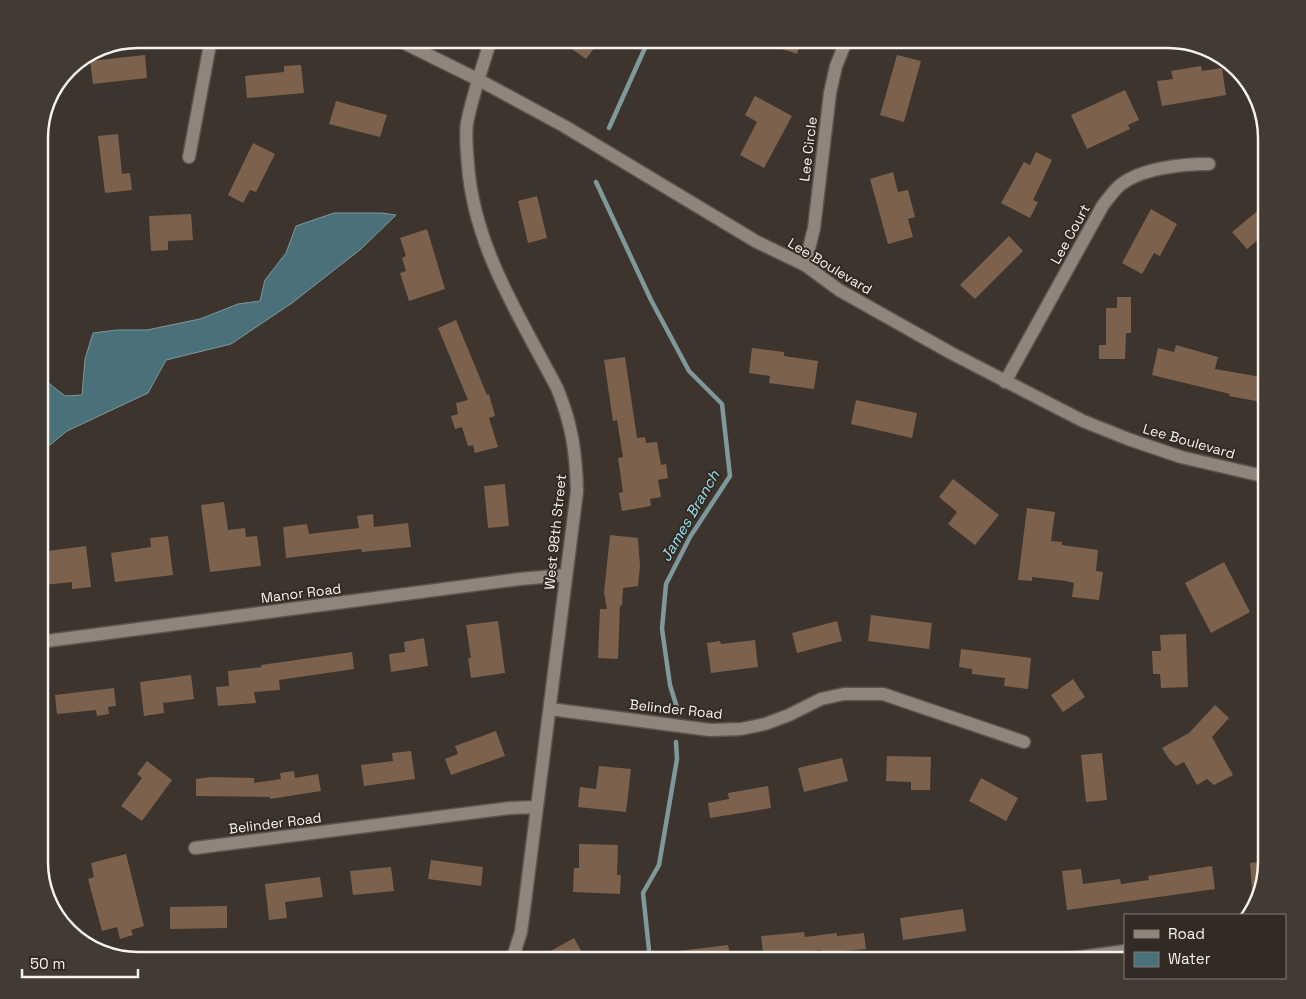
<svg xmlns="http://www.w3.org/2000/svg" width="1306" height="999" viewBox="0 0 1306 999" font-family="'Space Grotesk',sans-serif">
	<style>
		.water { fill: #4a717a; stroke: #7e989c }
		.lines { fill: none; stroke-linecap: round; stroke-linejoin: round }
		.stream { stroke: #7e989c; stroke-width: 4.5 }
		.building { fill: #7c624d }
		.minor-casing { stroke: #5b544d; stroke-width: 15 }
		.tertiary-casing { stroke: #5b544d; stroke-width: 15 }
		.minor { stroke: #90857d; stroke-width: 12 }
		.tertiary { stroke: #90857d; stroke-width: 12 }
		.labels { text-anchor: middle; stroke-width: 4; stroke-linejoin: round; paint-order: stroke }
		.street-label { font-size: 14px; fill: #f8f2ed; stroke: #332a23 }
		.water-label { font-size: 15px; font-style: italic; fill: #96dff0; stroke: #332a23 }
		.rim { fill: none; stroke: #f8f2ed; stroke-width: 2.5 }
	</style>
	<rect width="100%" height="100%" fill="#3d342d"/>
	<path class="water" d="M334,213H382L396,215L361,249L292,303L231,344L166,360L148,393L67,431L39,454V378L41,377L65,396L82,395L85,359L93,333L117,330H147L200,319L238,304L260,301L265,280L286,253L296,226Z"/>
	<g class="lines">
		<path class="stream" d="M609,128L649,39
			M596,182L651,300L689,371L722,404L730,476L690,537L666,584L662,629L670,685L679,714
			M650,960L643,893L659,865L677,759L676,742"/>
	</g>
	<path class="building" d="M558,39H601L586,59Z
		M759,39H802L797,54L758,41Z
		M145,55L147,78L93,84L90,61Z
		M897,55L921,61L904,122L880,115Z
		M301,65L304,93L247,98L245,76L284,72V66Z
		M1201,66L1202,71L1222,68L1226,95L1162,106L1157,81L1173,79L1171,71Z
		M1125,90L1139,120L1128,125L1130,129L1087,149L1071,115Z
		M755,96L792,116L764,168L740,155L757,122L745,115Z
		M336,101L387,115L380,137L329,124Z
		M118,134L122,174L130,173L132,190L105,193L98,136Z
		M253,143L275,154L256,192L250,190L243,203L228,195Z
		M1036,152L1052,160L1033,200L1038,202L1030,218L1001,203L1024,162L1030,165Z
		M893,172L898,192L908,190L915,217L908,219L913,237L888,244L870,179Z
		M537,196L547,238L528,243L518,201Z
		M1267,203V232L1247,249L1232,232Z
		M1151,209L1177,224L1160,256L1154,253L1142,274L1122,263Z
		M191,214L193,240L168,241V250L151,251L149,216Z
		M427,229L445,289L409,301L400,273L406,271L402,258L406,256L400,238Z
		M1009,236L1023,251L975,299L960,285Z
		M1117,297H1131V333H1126L1125,359H1099V345H1106V308H1117Z
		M456,320L487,395L489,394L495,416L489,418L498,447L475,453L473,445L468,446L462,427L455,429L451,416L458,414L456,403L468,400L438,328Z
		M1176,345L1218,357L1215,369L1267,378V403L1229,396L1230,394L1152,375L1158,348L1174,352Z
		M752,348L784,352V356L818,361L814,389L769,383L770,376L749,373Z
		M625,357L637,438L645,437L646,443L657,442L661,465L666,464L668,478L658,480L661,497L650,499L651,506L622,511L619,493L623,492L618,458L623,457L617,420L613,421L604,360Z
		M856,400L917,413L912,438L851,424Z
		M953,479L999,515L975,545L948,524L957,512L939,497Z
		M505,484L509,526L488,528L484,486Z
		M224,502L228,530L245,528L246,537L257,536L261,566L210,572L201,505Z
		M1027,508L1055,512L1051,541L1062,542V545L1098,550L1096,571L1103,572L1099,600L1072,597L1074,583L1066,581L1032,577V581L1018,580Z
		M373,514L374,527L408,523L411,547L362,552L361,549L286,558L283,527L307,524L309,534L359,528L357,516Z
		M610,535L638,538L640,566L638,586L623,588L622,606L620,605L618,659L598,658L600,609H607L604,593Z
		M168,536L173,575L115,582L111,553L151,547L150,538Z
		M86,546L91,587L72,589V582L44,585L40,552Z
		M1224,562L1250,612L1211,633L1185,583Z
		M871,615L932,623L929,649L868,641Z
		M498,621L505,673L471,678L468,658H471L466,625Z
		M837,621L842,641L797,653L792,633Z
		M1186,634L1188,687L1161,688L1160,674H1153L1152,651H1161L1160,635Z
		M424,638L428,666L391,672L389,654L405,652L404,642Z
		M755,640L758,667L711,673L707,643L720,641L721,644Z
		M961,649L1031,658L1028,689L1004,686L1005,678L972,674V669L959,667Z
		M352,652L354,669L279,680L280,690L254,692L256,703L218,706L216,687L229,686L228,671L262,667L261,665Z
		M191,675L194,699L163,703L164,713L144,716L140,682Z
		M1073,679L1085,697L1063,712L1051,695Z
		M114,688L116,706L108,707L109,714L97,716L96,710L57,714L55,695Z
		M1215,705L1229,718L1212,737L1233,775L1214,785L1207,779L1197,785L1184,762L1176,766L1169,759L1162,748L1189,733Z
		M496,731L505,756L451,775L445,759L458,754L455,746Z
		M411,751L415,779L364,786L361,765L393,761L392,753Z
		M1102,753L1107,800L1086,802L1081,755Z
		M887,756L931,757L930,790H911V782L886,781Z
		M842,758L848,781L804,792L798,768Z
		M147,761L172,780L142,821L121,806L142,778L137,774Z
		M599,766L631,769L626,812L578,807L580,787L596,789Z
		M294,771L295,778L318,774L321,791L270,799V797L196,796V779L211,777L254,778V783L281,779L280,773Z
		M981,778L1018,798L1006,821L969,801Z
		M768,786L771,808L710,818L708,803L729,799L728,793Z
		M579,844L618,845L617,875H621L620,894L573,892L574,868H579Z
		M126,854L144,926L131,930L133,935L120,939L117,927L102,931L88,879L94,877L91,863Z
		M431,860L483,867L481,886L428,879Z
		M1267,861L1253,902L1250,863Z
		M1212,866L1215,889L1067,910L1062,871L1081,869L1083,884L1120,879L1121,884L1149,880L1148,876Z
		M391,867L394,891L353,895L350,871Z
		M320,877L323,897L285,902L287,918L269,920L265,884Z
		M227,906V928L170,929V907Z
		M963,909L966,931L903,940L900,918Z
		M804,932L805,937L837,933V936L864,933L866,949L843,951V954L821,956V950L785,954L786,960H764L761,936Z
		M574,938L586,960H554L549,952Z
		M728,945L731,960H672L671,952Z"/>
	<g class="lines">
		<defs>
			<path id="minor" d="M491,39C483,65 472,97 467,123C465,136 467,151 468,165C474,247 520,317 557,388C572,424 576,453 577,491L525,902L521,932L512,960
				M189,157L211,39
				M805,265L814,228L830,93L836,66L847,39
				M1005,382L1103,205C1108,199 1113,192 1118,187C1139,168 1182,164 1209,164
				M39,642L520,579L566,575
				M1266,672L1267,673
				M550,709L710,730L741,729L765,724L789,715L821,699L844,694H883L1024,742
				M195,848L510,808L537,807
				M1059,960L1125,951"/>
			<path id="tertiary" d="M396,39L479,80L564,126L757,242L805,265L839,290L951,353L1083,421L1128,439L1181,457L1267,477"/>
		</defs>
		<use href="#minor" class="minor-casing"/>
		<use href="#tertiary" class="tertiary-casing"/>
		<use href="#minor" class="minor"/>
		<use href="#tertiary" class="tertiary"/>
	</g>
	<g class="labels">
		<g class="street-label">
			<text transform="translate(808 149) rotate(-83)" y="5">Lee Circle</text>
			<text transform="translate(1070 234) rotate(-61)" y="5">Lee Court</text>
			<text transform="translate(830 266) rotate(31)" y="5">Lee Boulevard</text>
			<text transform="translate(1189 441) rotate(16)" y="5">Lee Boulevard</text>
			<text transform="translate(555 532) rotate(-84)" y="5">West 98th Street</text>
			<text transform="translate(301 593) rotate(-7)" y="5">Manor Road</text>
			<text transform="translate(676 709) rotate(6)" y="5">Belinder Road</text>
			<text transform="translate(275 823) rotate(-7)" y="5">Belinder Road</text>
		</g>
		<g class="water-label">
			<text transform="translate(690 516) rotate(-60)" y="5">James Branch</text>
		</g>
	</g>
	<path d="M0 0H1306V999H0ZM138 48H1168A90 90 0 0 1 1258 138V862A90 90 0 0 1 1168 952H138A90 90 0 0 1 48 862V138A90 90 0 0 1 138 48Z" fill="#433a33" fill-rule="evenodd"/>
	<path class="rim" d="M138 48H1168A90 90 0 0 1 1258 138V862A90 90 0 0 1 1168 952H138A90 90 0 0 1 48 862V138A90 90 0 0 1 138 48Z"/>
	<rect x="1124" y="914" width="162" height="65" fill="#332a23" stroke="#827a74"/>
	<rect x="1134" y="930" width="25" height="8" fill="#90857d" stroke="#827a74"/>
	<text x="1168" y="939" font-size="15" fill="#f8f2ed">Road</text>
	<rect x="1134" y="952" width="25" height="15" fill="#4a717a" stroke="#827a74"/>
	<text x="1168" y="964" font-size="15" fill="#f8f2ed">Water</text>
	<path d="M22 969v8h116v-8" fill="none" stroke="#f8f2ed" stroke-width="2.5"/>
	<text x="30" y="969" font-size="15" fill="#f8f2ed" stroke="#332a23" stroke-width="4" paint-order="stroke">50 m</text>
</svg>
